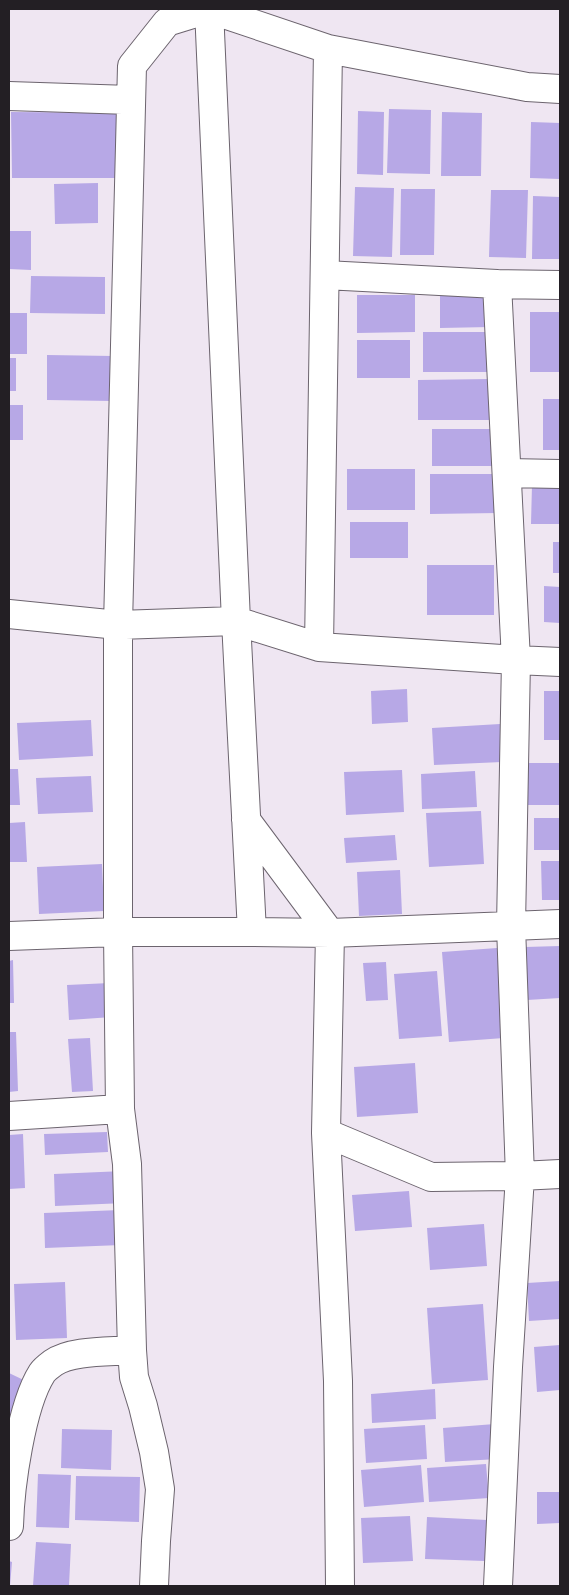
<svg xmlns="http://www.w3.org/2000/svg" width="569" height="1595" viewBox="0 0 569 1595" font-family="'Fira Sans',sans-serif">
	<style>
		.building { fill: #b7a8e6 }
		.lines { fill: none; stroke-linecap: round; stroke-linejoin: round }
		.street-casing { stroke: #6c646e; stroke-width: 30 }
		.street { stroke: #fff; stroke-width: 28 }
	</style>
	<rect width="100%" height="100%" fill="#efe6f2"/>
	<path class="building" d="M389,109L431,110L430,174L387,173Z
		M358,111L384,112L383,175L357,174Z
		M11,112L123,113V178H12Z
		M442,112L482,113L481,176H441Z
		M531,122L560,123V179L530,178Z
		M98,183V223L55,224L54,184Z
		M355,187L394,188L392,257L353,256Z
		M401,189H435L434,255H400Z
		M491,190H528L526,258L489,257Z
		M533,196L560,197V259H532Z
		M9,231H31V270L9,269Z
		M31,276L105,277V314L30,313Z
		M490,294V327L440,328V295Z
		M357,295H415V332L357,333Z
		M530,312H560V372H530Z
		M9,313H27V354H9Z
		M423,332H493L494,372H423Z
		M357,340H410V378H357Z
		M47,355L113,356L112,401L47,400Z
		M9,358H16V391H9Z
		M490,379V420H418V380Z
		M543,399H560V450H543Z
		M9,405H23V440H9Z
		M432,429H499V466H432Z
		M347,469H415V510H347Z
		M430,474H498V513L430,514Z
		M532,485L560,486V524H531Z
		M350,522H408V558H350Z
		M553,542H560V573H553Z
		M427,565H494V615H427Z
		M544,586L560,587V623L544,622Z
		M407,689L408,722L372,724L371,691Z
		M544,691H560V740H544Z
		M91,720L93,756L19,760L17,723Z
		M500,724L502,762L434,765L432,728Z
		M527,763H560V805H528Z
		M9,769H18L20,805H9Z
		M402,770L404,812L346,815L344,772Z
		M475,771L477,807L422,809L421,774Z
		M91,776L93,812L38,814L36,778Z
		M481,811L484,864L429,867L426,813Z
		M534,818H560V850H534Z
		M25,822L27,862H9V823Z
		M395,835L397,860L346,863L344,838Z
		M541,861H560V900H542Z
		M102,864L104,911L39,914L37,867Z
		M400,870L402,914L359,916L357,872Z
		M560,946V998L527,1000L525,947Z
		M497,948L504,1038L449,1042L442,952Z
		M13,960L14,1003H9V961Z
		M386,962L388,1000L366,1001L363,963Z
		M437,971L442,1036L399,1039L394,974Z
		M110,983L112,1017L69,1020L67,985Z
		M9,1032H16L18,1091L9,1092Z
		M90,1038L93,1091L72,1092L68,1039Z
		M415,1063L418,1113L357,1117L354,1067Z
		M107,1132L108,1152L45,1155L44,1134Z
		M23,1134L25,1188L9,1189V1135Z
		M124,1171L125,1203L55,1206L54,1174Z
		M409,1191L412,1227L355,1231L352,1195Z
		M120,1210L121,1245L45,1248L44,1213Z
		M484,1224L487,1266L430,1270L427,1228Z
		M560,1281V1319L529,1321L527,1283Z
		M65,1282L67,1338L16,1340L14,1284Z
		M483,1304L488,1380L432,1384L427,1308Z
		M560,1345V1390L537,1392L534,1347Z
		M9,1373L32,1384L13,1423L9,1420Z
		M435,1389L436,1419L372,1423L371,1394Z
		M495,1424L498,1459L445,1462L443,1428Z
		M425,1425L427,1459L366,1463L364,1429Z
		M62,1429L112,1430L111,1470L61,1468Z
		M486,1464L489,1498L429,1502L427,1468Z
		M421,1465L424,1502L364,1507L361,1470Z
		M38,1474L71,1475L69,1528L36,1527Z
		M76,1476L140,1477L139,1522L75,1520Z
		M537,1492H560V1523L537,1524Z
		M410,1516L413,1561L363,1563L361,1518Z
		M427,1517L487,1520L485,1561L425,1559Z
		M36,1542L71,1544L69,1586H33Z
		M9,1561L12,1562L10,1586H9Z"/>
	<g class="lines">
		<defs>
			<path id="street" d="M328,49L527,87L560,89
				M9,96L130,100
				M497,284L560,285
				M507,473L560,474
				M9,614L118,625V932L9,936
				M319,647L516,660L497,284L325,275
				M246,820L330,933L252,932
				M120,1109L127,1164L132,1350L134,1377L143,1406L154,1452L160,1489L156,1541L154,1586
				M9,1116L120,1109L118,932H252L236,621L118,625L132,66L167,22L209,9L328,49L319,647L236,621L209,9H208
				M326,1133L330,933L511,926L516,660L560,662
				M9,1526C10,1487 21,1406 42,1373C44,1370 49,1366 53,1363C71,1350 110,1352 132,1350
				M340,1586L338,1381L326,1133L431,1177L520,1176L560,1174
				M498,1586L508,1367L520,1176L511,926L560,924"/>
		</defs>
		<use href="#street" class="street-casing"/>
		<use href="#street" class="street"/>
	</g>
	<rect width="569" height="1595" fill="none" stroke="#231f24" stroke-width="20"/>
</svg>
